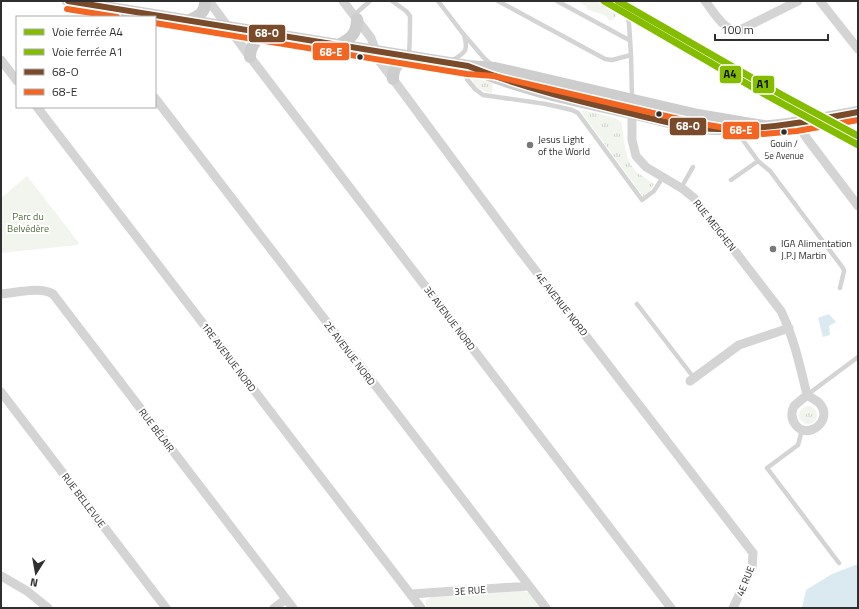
<svg xmlns="http://www.w3.org/2000/svg" width="859" height="609" viewBox="0 0 859 609" font-family="'Titillium Web',sans-serif">
	<style>
		.grass { fill: url(#grass-tufts) }
		.green { fill: #f1f5ed }
		.water { fill: #dbe9f1 }
		.lines { fill: none; stroke-linecap: round; stroke-linejoin: round }
		.lane { stroke: #d4d4d4; stroke-width: 4.5 }
		.street { stroke: #d4d4d4; stroke-width: 9 }
		.secondary { stroke: #cdcdcd; stroke-width: 12 }
		.bus-1-casing { stroke: #fff; stroke-width: 9 }
		.bus-2-casing { stroke: #fff; stroke-width: 9 }
		.bus-1 { stroke: #7a4b2a; stroke-width: 6 }
		.bus-2 { stroke: #f26522; stroke-width: 6 }
		.rail-1-casing { stroke: #fff; stroke-width: 10 }
		.rail-2-casing { stroke: #fff; stroke-width: 10 }
		.rail-1 { stroke: #84bd00; stroke-width: 7 }
		.rail-2 { stroke: #84bd00; stroke-width: 7 }
		.bus-dot { fill: #2f2f2f; stroke: #fff; stroke-width: 1.5 }
		.poi-dot { fill: #787878; stroke: #fff; stroke-width: 1.5 }
		.labels { text-anchor: middle; stroke-width: 4; stroke-linejoin: round; paint-order: stroke }
		.bus-label { font-size: 9px; fill: #2f2f2f; stroke: #fff }
		.poi-label { font-size: 10px; fill: #2f2f2f; stroke: #fff; text-anchor: start }
		.park-label { font-size: 10px; fill: #536a3e; stroke: #fff }
		.street-label { font-size: 10px; fill: #2f2f2f; stroke: #fff }
		.line-badge { stroke: #fff; stroke-width: 1.5 }
		.badge-label { font-size: 11px; text-anchor: middle; font-weight: bold; fill: #fff }
		.pale-badge-label { font-size: 11px; text-anchor: middle; font-weight: bold; fill: #111 }
	</style>
	<defs>
		<pattern id="grass-tufts" width="24" height="20" patternUnits="userSpaceOnUse"><rect width="24" height="20" fill="#f1f5ed"/><path d="M3 7l-1-3M5 7V3M7 7l1-3M15 17l-1-3M17 17v-4M19 17l1-3" fill="none" stroke="#cfd2cc"/></pattern>
	</defs>
	<rect width="100%" height="100%" fill="#fff"/>
	<path class="grass" d="M576,1H613C619,6 618,15 613,20H609L606,16L602,14L588,10L585,5Z
		M472,77L493,83L492,93C483,92 472,87 472,77Z
		M582,110L615,118L621,122C625,139 623,161 638,173C643,177 649,180 654,184L649,192L643,196L582,113Z
		M799 415a9 9 0 1 1 18 0a9 9 0 1 1-18 0Z"/>
	<path class="green" d="M27,176L79,243L77,245L1,253V198Z
		M523,591L529,593L540,608H427L425,604L426,600L431,597Z"/>
	<path class="water" d="M829,314L836,322L829,326L830,335L823,337L818,318Z
		M858,564V608H802L806,590L832,574Z"/>
	<g class="lines">
		<path class="lane" d="M392,1L406,11L410,16C410,29 410,41 409,54
			M438,1L461,31L484,58L492,65
			M498,1L605,59L612,60L631,55
			M557,1L629,40
			M618,1L622,3L627,14L629,23L631,55L632,99
			M354,15L370,1
			M451,61C465,53 469,51 464,35
			M468,67L467,79L475,89L483,95L546,104L572,110L578,113L642,200L654,191L663,177
			M758,161L770,171L843,268L844,271L840,288
			M731,180L758,161L740,136L737,129
			M681,188L693,167
			M637,304L694,378
			M807,395L858,357
			M802,430L798,445L767,468L839,563"/>
		<path class="street" d="M209,1L250,57L671,608
			M343,1L371,38L380,62L393,79L519,249L753,553L752,568L733,608
			M705,1C714,12 723,30 738,31L798,1
			M820,1L858,49
			M83,2L94,17
			M1,60L17,81
			M155,98L546,608
			M37,107L421,608
			M632,107V140L636,156L646,167L683,189L694,198L781,311C794,338 800,366 807,395
			M802,123L804,134L808,140L858,206
			M1,294C15,293 41,286 53,294L293,608
			M690,381L739,345L789,328
			M1,392L166,608
			M807,395C811,398 817,400 820,404C834,420 807,442 795,424C791,418 791,412 794,406Z
			M1,576L27,591L48,608
			M411,594L529,586
			M274,608L286,599"/>
		<path class="secondary" d="M68,1L468,66L495,68L698,115L764,126
			M188,21C198,16 206,13 205,1
			M339,45C351,38 357,34 357,19
			M250,57C250,45 256,41 266,33
			M476,70C525,91 579,101 631,113C659,119 688,129 717,129C765,129 811,121 858,112
			M393,79C393,67 398,63 409,56"/>
		<defs>
			<path id="bus-1" d="M68,1L468,66C523,88 579,101 637,115C663,121 689,129 717,129C764,130 812,121 858,112"/>
			<path id="bus-2" d="M67,9L117,17
				M155,23L467,74L494,76L696,123L763,134L797,131L858,120"/>
		</defs>
		<use href="#bus-1" class="bus-1-casing"/>
		<use href="#bus-2" class="bus-2-casing"/>
		<use href="#bus-1" class="bus-1"/>
		<use href="#bus-2" class="bus-2"/>
		<defs>
			<path id="rail-1" d="M604,1L768,96L858,145"/>
			<path id="rail-2" d="M618,1L782,95L858,136"/>
		</defs>
		<use href="#rail-1" class="rail-1-casing"/>
		<use href="#rail-2" class="rail-2-casing"/>
		<use href="#rail-1" class="rail-1"/>
		<use href="#rail-2" class="rail-2"/>
	</g>
	<g class="bus-dot">
		<circle cx="360" cy="57" r="3.5"/>
		<circle cx="659" cy="114" r="3.5"/>
		<circle cx="784" cy="132" r="3.5"/>
	</g>
	<g class="poi-dot">
		<circle cx="530" cy="145" r="4"/>
		<circle cx="773" cy="249" r="4"/>
	</g>
	<g class="labels">
		<g class="bus-label">
			<text x="784" y="147">Gouin /<tspan x="784" dy="12">5e Avenue</tspan></text>
		</g>
		<g class="poi-label">
			<text x="538" y="143">Jesus Light<tspan x="538" dy="12">of the World</tspan></text>
			<text x="781" y="247">IGA Alimentation<tspan x="781" dy="12">J.P.J Martin</tspan></text>
		</g>
		<g class="park-label">
			<text x="28" y="220">Parc du<tspan x="28" dy="12">Belvédère</tspan></text>
		</g>
		<g class="street-label">
			<text transform="translate(715 225) rotate(52)" y="4">RUE MEIGHEN</text>
			<text transform="translate(562 304) rotate(52)" y="4">4E AVENUE NORD</text>
			<text transform="translate(450 318) rotate(53)" y="4">3E AVENUE NORD</text>
			<text transform="translate(350 353) rotate(53)" y="4">2E AVENUE NORD</text>
			<text transform="translate(229 357) rotate(53)" y="4">1RE AVENUE NORD</text>
			<text transform="translate(157 430) rotate(53)" y="4">RUE BÉLAIR</text>
			<text transform="translate(84 500) rotate(53)" y="4">RUE BELLEVUE</text>
			<text transform="translate(745 581) rotate(-68)" y="4">4E RUE</text>
			<text transform="translate(470 590) rotate(-4)" y="4">3E RUE</text>
		</g>
	</g>
	<g class="line-badge">
		<rect x="248" y="24" width="38" height="19" rx="4" fill="#7a4b2a"/>
		<rect x="312" y="42" width="38" height="19" rx="4" fill="#f26522"/>
		<rect x="719" y="65" width="23" height="19" rx="4" fill="#84bd00"/>
		<rect x="752" y="75" width="23" height="19" rx="4" fill="#84bd00"/>
		<rect x="669" y="117" width="38" height="19" rx="4" fill="#7a4b2a"/>
		<rect x="722" y="121" width="38" height="19" rx="4" fill="#f26522"/>
	</g>
	<g class="badge-label">
		<text x="267" y="37">68-O</text>
		<text x="331" y="56">68-E</text>
		<text x="688" y="130">68-O</text>
		<text x="741" y="134">68-E</text>
	</g>
	<g class="pale-badge-label">
		<text x="730" y="78">A4</text>
		<text x="763" y="88">A1</text>
	</g>
	<rect width="859" height="609" fill="none" stroke="#2f2f2f" stroke-width="4"/>
	<rect x="16" y="16" width="140" height="92" fill="#ffffff" stroke="#acacac"/>
	<rect x="24" y="29" width="20" height="6" fill="#84bd00" stroke="#acacac"/>
	<text x="52" y="36" font-size="12" fill="#2f2f2f">Voie ferrée A4</text>
	<rect x="24" y="49" width="20" height="6" fill="#84bd00" stroke="#acacac"/>
	<text x="52" y="56" font-size="12" fill="#2f2f2f">Voie ferrée A1</text>
	<rect x="24" y="69" width="20" height="6" fill="#7a4b2a" stroke="#acacac"/>
	<text x="52" y="76" font-size="12" fill="#2f2f2f">68-O</text>
	<rect x="24" y="89" width="20" height="6" fill="#f26522" stroke="#acacac"/>
	<text x="52" y="96" font-size="12" fill="#2f2f2f">68-E</text>
	<g transform="translate(36 573) rotate(191)" stroke="#ffffff" stroke-width="3" paint-order="stroke">
	<path d="M0-3L7 15L0 10L-7 15Z" fill="#2f2f2f"/>
	<text y="-6" font-size="11" font-weight="bold" text-anchor="middle" fill="#2f2f2f">N</text>
	</g>
	<path d="M715 34v6h113v-6" fill="none" stroke="#2f2f2f" stroke-width="2"/>
	<text x="721" y="34" font-size="12" fill="#2f2f2f" stroke="#ffffff" stroke-width="3" paint-order="stroke">100 m</text>
</svg>
